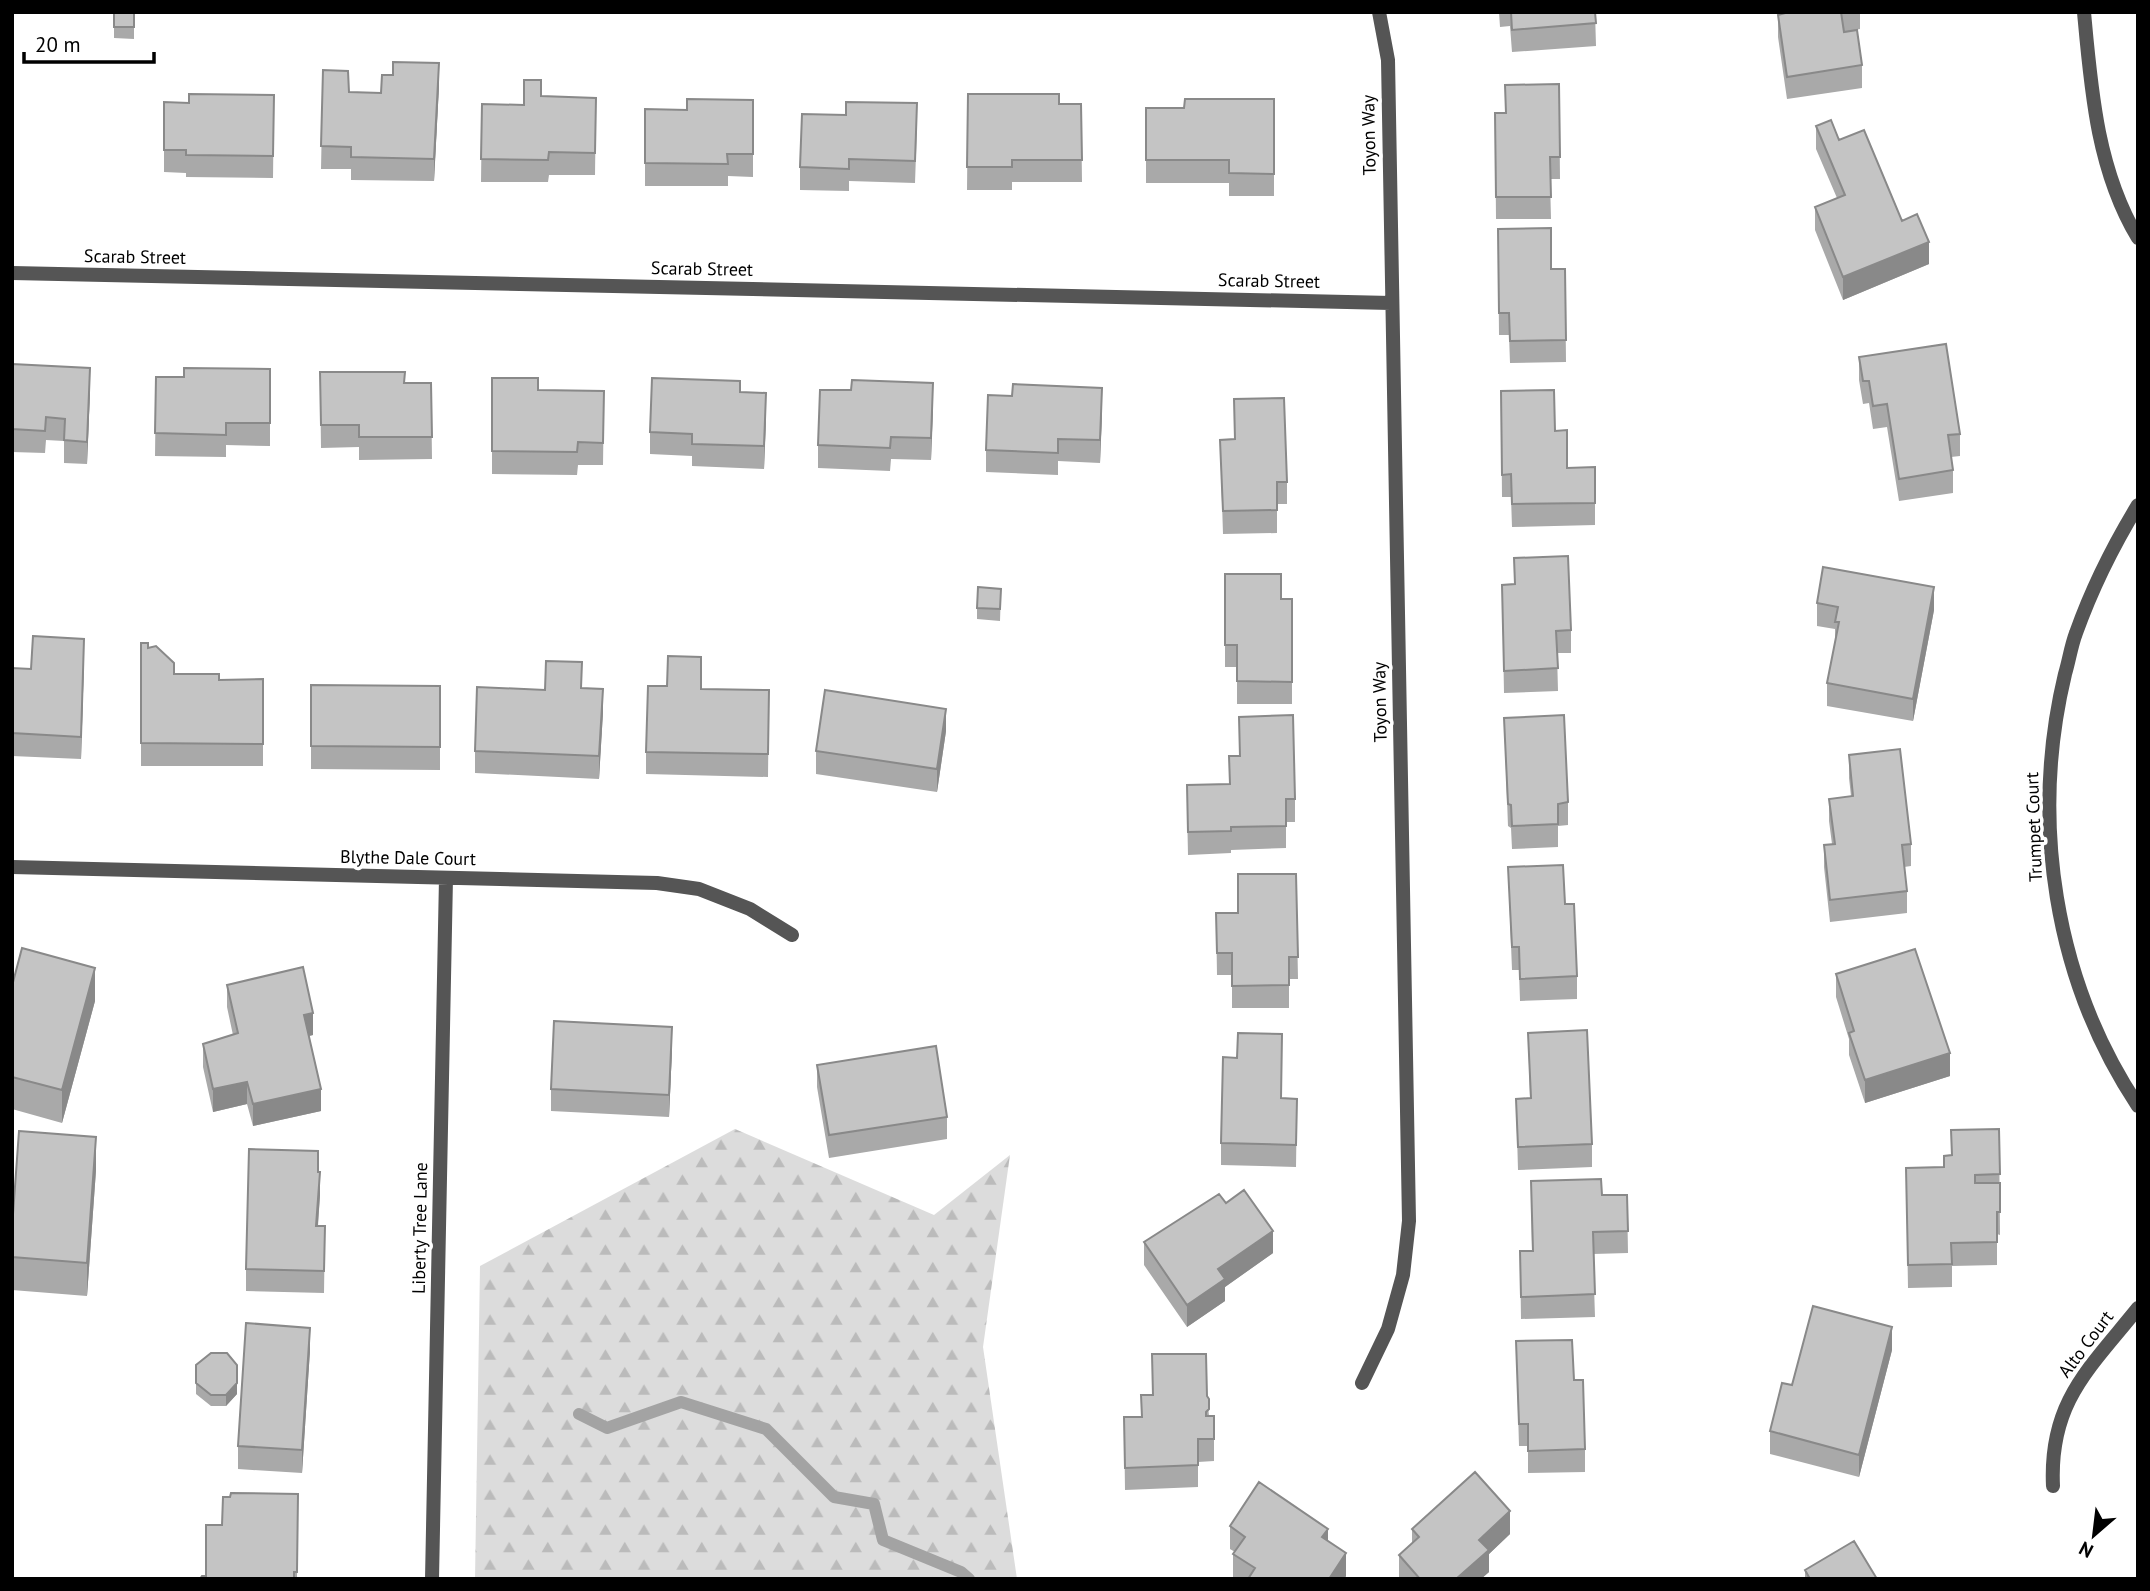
<svg xmlns="http://www.w3.org/2000/svg" width="2150" height="1591" viewBox="0 0 2150 1591" font-family="'PT Sans',sans-serif">
	<style>
		.forest { fill: url(#forest-firs) }
		.lines { fill: none; stroke-linecap: round; stroke-linejoin: round }
		.stream { stroke: #a3a3a3; stroke-width: 12 }
		.street { stroke: #555; stroke-width: 14 }
		.wall { fill: #a9a9a9 }
		.shaded-wall { fill: #898989 }
		.building { fill: #c4c4c4; stroke: #898989; stroke-width: 2 }
		.labels { text-anchor: middle; stroke-width: 7; stroke-linejoin: round; paint-order: stroke }
		.street-label { font-size: 18px; fill: #000; stroke: #fff }
	</style>
	<defs>
		<pattern id="forest-firs" width="22" height="20" patternUnits="userSpaceOnUse" patternTransform="scale(1.75)"><rect width="22" height="20" fill="#dcdcdc"/><path d="M5 1l3.5 6h-7zM16 11l3.5 6h-7z" fill="#bbb"/></pattern>
	</defs>
	<rect width="100%" height="100%" fill="#fff"/>
	<path class="forest" d="M735,1129L934,1215L1010,1155L983,1347L1017,1579H475L480,1266Z"/>
	<g class="lines">
		<path class="stream" d="M579,1414L607,1428L681,1402L766,1429L834,1497L874,1504L883,1540L961,1572L969,1579"/>
		<path class="street" d="M2084,12C2091,89 2097,170 2138,238
			M12,273L1391,303
			M2138,505C2113,546 2092,588 2076,633C2071,646 2069,661 2065,674C2030,820 2054,980 2138,1106
			M12,867L657,883L699,889L750,909L792,935
			M1362,1383L1388,1329L1403,1275L1409,1221L1388,60L1379,12
			M2053,1486C2049,1402 2089,1369 2138,1308
			M432,1579L446,878"/>
	</g>
	<path class="wall" d="M114,12H134V39L114,38Z
		M1499,12H1595L1596,46L1512,52L1510,26L1500,27Z
		M1785,12H1860V29L1844,32L1862,65V88L1787,99L1778,37V15L1785,13Z
		M323,70L349,92L381,93L439,86L434,181L351,180V169H321Z
		M1559,84L1560,179H1550L1551,219H1496L1495,113H1505Z
		M968,94L1059,104H1081L1082,182H1012V190H967Z
		M274,95L273,178L186,177V173L164,172V102L189,103Z
		M541,96L596,98L595,175H549L548,182H481L482,104L524,105Z
		M1274,99V196H1229V183H1146V108H1184Z
		M753,100V177L728,176V186H645V109L687,110Z
		M917,126L915,183L849,181V191L800,190V167Z
		M1816,126L1839,140L1929,264L1843,300L1815,230V207L1837,198L1816,149Z
		M1498,229L1551,269H1565L1566,362L1510,363L1509,335H1499Z
		M1859,357L1960,434V456L1951,457L1953,470V493L1899,501L1887,427L1873,429L1869,403L1863,404L1859,380Z
		M12,364L90,390L87,464L64,463V441L46,440L45,453L12,452Z
		M270,369V446L226,445V457L155,456L156,377H184Z
		M320,372L405,383H431L432,459L359,460V447L321,448Z
		M492,378L538,390L604,391L603,465H578L577,475L492,474Z
		M1501,391L1555,431L1567,468L1595,467V525L1512,527L1511,497H1502Z
		M740,392L766,416L764,469L692,466V456L650,454V432Z
		M1234,399L1287,482V504H1277V533L1223,534L1220,440L1234,439Z
		M933,405L931,460L891,459L890,471L818,468V445Z
		M1102,411L1100,463L1058,461V475L986,472V450Z
		M1514,558L1571,630V653H1557L1558,691L1504,693L1502,585L1514,584Z
		M1225,574L1281,599H1292V704H1237V667H1225Z
		M1001,589L1000,621L977,619V608Z
		M1817,603L1934,610L1913,721L1827,706V683L1835,644V629L1817,626Z
		M141,643L174,674L219,680L263,679V766H141Z
		M84,661L81,759L12,756V668L31,669Z
		M311,685L440,686V770L311,769Z
		M582,689L603,712L599,779L475,773V751L545,690Z
		M701,689L769,690L768,777L646,774V752Z
		M1239,717L1295,799V822H1286V848L1231,850V853L1188,855L1187,808L1230,784L1229,756H1240Z
		M1504,718L1568,802V825L1558,826V847L1512,849L1511,828L1508,826Z
		M946,731L937,792L816,774V751Z
		M1849,755L1911,844V866L1904,867L1907,891V913L1830,922L1824,867V845L1832,844L1829,821V799L1851,796L1849,778Z
		M1508,867L1565,904L1577,976V999L1520,1001L1519,970H1512Z
		M1296,874L1298,979H1289V1008H1232V975H1217L1216,913H1238Z
		M1836,974L1950,1076L1865,1103L1849,1055V1039L1836,997Z
		M227,985L313,1035L309,1036L321,1111L253,1126L247,1104L213,1112L203,1067V1044L233,1035L227,1007Z
		M12,986L95,1001L62,1123L12,1109Z
		M1528,1033L1592,1144V1167L1518,1170L1516,1099L1530,1098Z
		M672,1049L669,1117L551,1111V1089Z
		M817,1065L947,1117V1139L829,1158L817,1087Z
		M1282,1098L1297,1099L1296,1167L1221,1165V1143Z
		M1999,1129L2000,1235L1997,1234V1265L1952,1266V1287L1908,1288L1906,1168L1944,1167V1156L1951,1155V1130Z
		M96,1170L87,1296L12,1290V1228Z
		M318,1172L320,1195L318,1226H325L324,1293L246,1291V1269Z
		M1531,1181L1602,1195H1627L1628,1253L1593,1254L1595,1317L1521,1319L1520,1251H1532Z
		M1226,1203L1273,1253L1225,1287V1301L1187,1327L1144,1265V1242Z
		M1516,1341L1574,1380L1585,1449V1472L1528,1473V1446H1519Z
		M310,1350L302,1473L238,1469V1446Z
		M1892,1350L1859,1477L1770,1454V1431L1792,1385Z
		M196,1365L237,1394L226,1406H211L196,1394Z
		M1141,1395L1207,1396L1209,1416H1214V1461L1198,1462V1487L1125,1490L1124,1417H1141Z
		M298,1494L297,1579H200L206,1576L222,1525Z
		M1230,1526L1328,1541L1346,1576L1344,1579H1236L1233,1577V1554L1235,1552L1230,1549Z
		M1412,1529L1510,1534L1489,1554V1572L1481,1579H1400L1399,1578V1555L1412,1544Z
		M1805,1570L1877,1579H1805Z"/>
	<path class="shaded-wall" d="M439,63V86L434,181V159Z
		M1929,242V264L1843,300V277Z
		M90,368V390L87,464V442Z
		M933,383V405L931,460V438Z
		M1102,388V411L1100,463V440Z
		M766,393V416L764,469V446Z
		M1934,587V610L1913,721V699Z
		M84,639V661L81,759V737Z
		M603,689V712L599,779V756Z
		M946,709V731L937,792V769Z
		M95,968V1001L62,1123V1090Z
		M313,1013V1035L304,1037V1015Z
		M672,1027V1049L669,1117V1095Z
		M1950,1053V1076L1865,1103V1080Z
		M247,1082V1104L213,1112V1089Z
		M321,1089V1111L253,1126V1104Z
		M96,1137V1170L87,1296V1263Z
		M320,1172V1195L316,1249V1226Z
		M1273,1231V1253L1225,1287V1301L1187,1327V1305L1218,1269Z
		M1892,1327V1350L1859,1477V1455Z
		M310,1328V1350L302,1473V1450Z
		M237,1383V1394L226,1406V1395Z
		M1510,1511V1534L1489,1554V1572L1481,1579H1456L1479,1540Z
		M1328,1529V1551L1322,1537Z
		M1346,1553V1576L1344,1579H1329Z"/>
	<path class="building" d="M114,12H134V27H114Z
		M1511,12H1595L1596,23L1512,30Z
		M1789,12H1841L1844,32L1857,30L1862,65L1787,77L1778,15Z
		M393,62L439,63L434,159L351,157V147L321,146L323,70L348,71L349,92L381,93L382,75H393Z
		M524,80H541V96L596,98L595,153L549,152L548,160L481,159L482,104L524,105Z
		M1559,84L1560,157H1550L1551,197H1496L1495,113H1506L1505,85Z
		M189,94L274,95L273,156L186,155V150H164V102L189,103Z
		M968,94H1059V104H1081L1082,160H1012V167H967Z
		M687,99L753,100V154H727L728,164L645,163V109L687,110Z
		M1185,99H1274V174L1229,173V160H1146V108H1184Z
		M846,102L917,103L915,161L849,159V169L800,167L802,114L846,115Z
		M1831,120L1839,140L1864,130L1902,221L1917,214L1929,242L1843,277L1815,207L1845,195L1816,126Z
		M1551,228V269H1565L1566,340L1510,341L1509,313H1499L1498,229Z
		M1946,344L1960,434L1948,435L1953,470L1899,479L1887,404L1873,406L1869,381H1863L1859,357Z
		M12,364L90,368L87,442L64,440L65,419L46,417L45,431L12,429Z
		M184,368L270,369V423H226V435L155,433L156,377H184Z
		M320,372H405L404,383H431L432,437H359V425H321Z
		M492,378H538V390L604,391L603,443L578,442L577,452L492,451Z
		M652,378L740,381V392L766,393L764,446L692,444V434L650,432Z
		M852,380L933,383L931,438L891,437L890,448L818,445L820,390H851Z
		M1013,384L1102,388L1100,440L1058,439V453L986,450L988,395L1012,396Z
		M1554,390L1555,431L1567,430V468L1595,467V503L1512,504L1511,474L1502,475L1501,391Z
		M1284,398L1287,482H1277V510L1223,511L1220,440L1235,439L1234,399Z
		M1568,556L1571,630L1556,631L1558,668L1504,671L1502,585L1515,584L1514,558Z
		M1823,567L1934,587L1913,699L1827,683L1839,622H1835L1838,607L1817,603Z
		M1225,574H1281V599H1292V682L1237,681V645H1225Z
		M978,587L1001,589L1000,609L977,608Z
		M33,636L84,639L81,737L12,733V668L31,669Z
		M141,643H148V648L156,646L174,663V674H219V680L263,679V744L141,743Z
		M668,656L701,657V689L769,690L768,754L646,752L648,686H667Z
		M546,661L582,662L581,688L603,689L599,756L475,751L477,687L545,690Z
		M311,685L440,686V747L311,746Z
		M825,690L946,709L937,769L816,751Z
		M1293,715L1295,799H1286V826L1231,827V831L1188,832L1187,785L1230,784L1229,756H1240L1239,717Z
		M1564,715L1568,802L1558,804V824L1512,826L1511,805L1508,804L1504,718Z
		M1900,749L1911,844L1902,845L1907,891L1830,900L1824,845L1835,844L1829,799L1853,796L1849,755Z
		M1563,865L1565,904H1574L1577,976L1520,979L1519,947H1512L1508,867Z
		M1238,874H1296L1298,957H1289V985L1232,986V953H1217L1216,913H1238Z
		M22,948L95,968L62,1090L12,1077V986Z
		M1915,949L1950,1053L1865,1080L1849,1033L1854,1031L1836,974Z
		M303,967L313,1013L304,1015L321,1089L253,1104L247,1082L213,1089L203,1044L238,1033L227,985Z
		M554,1021L672,1027L669,1095L551,1089Z
		M1587,1030L1592,1144L1518,1147L1516,1099L1531,1098L1528,1033Z
		M1238,1033L1282,1034L1281,1098L1297,1099L1296,1145L1221,1143L1223,1057L1237,1058Z
		M936,1046L947,1117L829,1135L817,1065Z
		M1999,1129L2000,1174L1975,1175V1183H2000V1212H1997V1242L1951,1243L1952,1264L1908,1265L1906,1168L1944,1167V1156L1952,1155L1951,1130Z
		M19,1131L96,1137L87,1263L12,1257V1228Z
		M249,1149L318,1151V1172H320L316,1226H325L324,1271L246,1269Z
		M1601,1179L1602,1195H1627L1628,1231L1593,1232L1595,1294L1521,1297L1520,1251H1533L1531,1181Z
		M1244,1190L1273,1231L1218,1269L1225,1279L1187,1305L1144,1242L1219,1194L1226,1203Z
		M1813,1306L1892,1327L1859,1455L1770,1431L1782,1383L1792,1385Z
		M246,1323L310,1328L302,1450L238,1446Z
		M1572,1340L1574,1380H1583L1585,1449L1528,1451V1424H1519L1516,1341Z
		M211,1353H227L237,1365V1383L226,1395H211L196,1383V1365Z
		M1152,1354H1206L1207,1396L1209,1399V1409L1206,1412V1416H1214V1439H1198V1465L1125,1468L1124,1417H1142L1141,1395H1153Z
		M1475,1472L1510,1511L1479,1540L1489,1550L1456,1579H1420L1399,1555L1419,1537L1412,1529Z
		M1259,1482L1328,1529L1322,1537L1346,1553L1329,1579H1248L1255,1568L1233,1554L1245,1537L1230,1526Z
		M231,1493L298,1494L297,1572H294V1579H200L202,1576H206V1525H222L223,1497H230Z
		M1854,1541L1877,1579H1810L1805,1570Z"/>
	<g class="labels">
		<g class="street-label">
			<text transform="translate(1369 135) rotate(-91)" y="6">Toyon Way</text>
			<text transform="translate(135 257) rotate(1)" y="6">Scarab Street</text>
			<text transform="translate(702 269) rotate(1)" y="6">Scarab Street</text>
			<text transform="translate(1269 281) rotate(1)" y="6">Scarab Street</text>
			<text transform="translate(1380 702) rotate(-91)" y="6">Toyon Way</text>
			<text transform="translate(2034 827) rotate(-92)" y="6">Trumpet Court</text>
			<text transform="translate(408 858) rotate(1)" y="6">Blythe Dale Court</text>
			<text transform="translate(420 1228) rotate(-89)" y="6">Liberty Tree Lane</text>
			<text transform="translate(2086 1344) rotate(-53)" y="6">Alto Court</text>
		</g>
	</g>
	<rect width="2150" height="1591" fill="none" stroke="#000000" stroke-width="28"/>
	<g transform="translate(2094 1535) rotate(208)" stroke="#ffffff" stroke-width="5" paint-order="stroke">
	<path d="M0-5L12 26L0 18L-12 26Z" fill="#000000"/>
	<text y="-10" font-size="19" font-weight="bold" text-anchor="middle" fill="#000000">N</text>
	</g>
	<path d="M24 52v10h130v-10" fill="none" stroke="#000000" stroke-width="3.5"/>
	<text x="35" y="52" font-size="21" fill="#000000" stroke="#ffffff" stroke-width="5" paint-order="stroke">20 m</text>
</svg>
